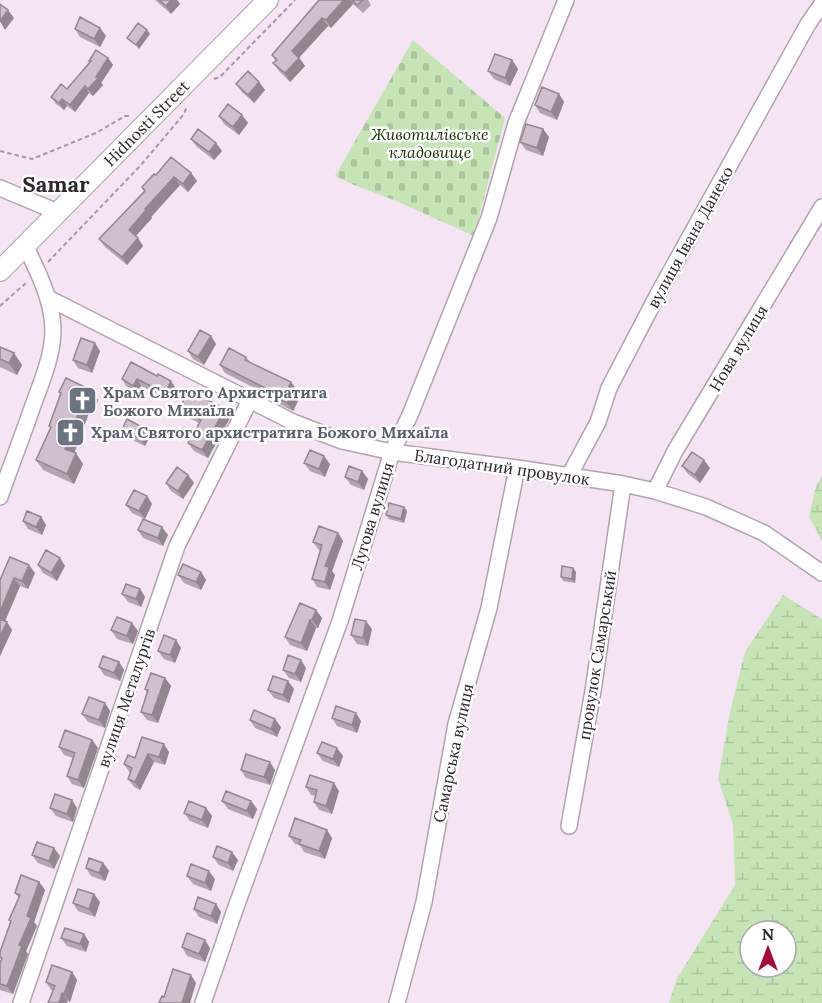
<svg xmlns="http://www.w3.org/2000/svg" width="822" height="1003" viewBox="0 0 822 1003" font-family="Lora,serif">
	<style>
		.wetland { fill: url(#wetland-marsh); fill-rule: evenodd }
		.cemetery { fill: url(#cemetery-stones) }
		.lines { fill: none; stroke-linecap: round; stroke-linejoin: round }
		.minor-casing { stroke: #b2a3b1; stroke-width: 18 }
		.major-casing { stroke: #b2a3b1; stroke-width: 22 }
		.path { stroke: #a497a2; stroke-width: 2; stroke-dasharray: 4.5 3; stroke-linecap: butt }
		.minor { stroke: #fff; stroke-width: 15 }
		.major { stroke: #fff; stroke-width: 20 }
		.wall { fill: #b3a4b1 }
		.shaded-wall { fill: #928690 }
		.building { fill: #d0bfce; stroke: #928690; stroke-width: 1.5 }
		.labels { text-anchor: middle; stroke-width: 5; stroke-linejoin: round; paint-order: stroke }
		.street-label { font-size: 16px; fill: #2d272c; stroke: #fff }
		.park-label { font-size: 16px; font-style: italic; fill: #173201; stroke: #fff }
		.worship-label { font-size: 16px; font-weight: bold; fill: #5b616d; stroke: #fff; text-anchor: start }
		.district-label { font-size: 22px; font-weight: bold; fill: #2d272c; stroke: #fff }
	</style>
	<defs>
		<pattern id="wetland-marsh" width="20" height="14" patternUnits="userSpaceOnUse" patternTransform="scale(1.5)"><rect width="20" height="14" fill="#c7e4b7"/><path d="M1 5h8M5 5V1M11 12h8M15 12V8" fill="none" stroke="#abc49e"/></pattern>
		<pattern id="cemetery-stones" width="16" height="16" patternUnits="userSpaceOnUse" patternTransform="scale(1.5)"><rect width="16" height="16" fill="#c7e4b7"/><path d="M2 7V4a2 2 0 0 1 4 0v3zM10 15v-3a2 2 0 0 1 4 0v3z" fill="#abc49e"/></pattern>
	</defs>
	<rect width="100%" height="100%" fill="#f5e4f3"/>
	<path class="wetland" d="M822,476V541L809,517L816,486Z
		M783,595L822,619V1003H669L676,980L735,885L733,824L718,779L730,712L745,652ZM750,931H786V967H750Z"/>
	<path class="cemetery" d="M413,40L505,118L474,236L394,200L354,185L335,176Z"/>
	<g class="lines">
		<defs>
			<path id="minor" d="M0,188L60,213
				M48,298L293,422L342,441L392,452L517,468L623,484L655,491L706,507L764,533L822,573
				M569,476L598,422L609,388L658,294L808,24L822,4
				M655,491L675,451L822,207
				M0,497C10,468 21,440 31,411C41,382 57,349 52,318C49,293 36,268 25,245
				M569,826L593,691L623,484
				M21,1003L177,546L250,400
				M203,1003L236,907L340,621L392,452L410,415L489,218L516,123L566,0
				M397,1003L424,902L456,724L489,608L517,468"/>
			<g id="major">
				<path id="s1" d="M0,271L268,0"/>
			</g>
		</defs>
		<use href="#minor" class="minor-casing"/>
		<use href="#major" class="major-casing"/>
		<path class="path" d="M214,79L220,77L295,0
			M0,151L32,159L96,133L125,116H131
			M48,262L140,166L184,114L187,106
			M0,306L26,283"/>
		<use href="#minor" class="minor"/>
		<use href="#major" class="major"/>
	</g>
	<path class="wall" d="M155,0H177L180,4L171,14Z
		M319,0H368L371,5L363,13L353,4L331,28L328,26L299,57L305,66L290,82L279,71L273,63L276,61L272,55Z
		M100,28L106,36L100,47L80,37L75,29Z
		M108,58L113,65L101,83L103,85L93,96L89,93L75,112L67,106L64,110L56,104L51,97L67,89L90,62L89,61Z
		M512,60L518,69L510,86L494,79L488,71Z
		M259,82L265,90L254,103L242,92L236,84Z
		M559,94L564,102L557,120L540,113L535,105Z
		M242,115L248,123L239,135L224,124L219,116Z
		M543,129L549,137L543,156L526,150L520,142Z
		M191,139L216,143L222,151L214,160L197,147Z
		M191,173L197,181L188,192L180,185L151,217L152,218L136,236L143,246L127,265L105,247L99,239L144,191L142,187L156,175Z
		M211,336L216,344L204,365L193,359L188,351Z
		M0,347L22,365L17,375L0,367Z
		M100,351L92,373L78,368L73,360Z
		M246,357L250,362L291,382L297,390L294,395L298,401L293,411L277,403L274,398L225,373L220,365Z
		M131,362L175,387L169,399L141,386L138,392L126,386L122,379Z
		M59,392L98,400L92,414L89,413L74,453L83,464L74,484L43,470L36,460L51,428L49,426L60,394Z
		M180,408L230,418L208,458L194,451L188,443L199,423L185,416Z
		M144,428L150,436L145,446L128,438L122,430Z
		M304,463L330,464L325,477L310,471Z
		M682,466L710,468L700,483L688,474Z
		M362,471L368,479L364,490L351,485L345,477Z
		M188,475L194,483L183,499L171,491L166,483Z
		M147,496L152,504L145,519L132,513L126,505Z
		M407,511L404,523L389,519L386,515Z
		M41,517L46,525L42,535L28,529L23,521Z
		M138,530L168,535L163,546L143,538Z
		M338,533L343,541L332,571L335,575L330,590L317,587L312,579L320,550H319L313,542Z
		M60,558L65,566L57,581L43,573L38,565Z
		M201,572L206,580L201,590L184,583L178,575Z
		M576,572L575,583L563,581L561,577Z
		M35,573L28,589L20,586L5,621L12,630L0,656V580Z
		M140,589L145,597L141,607L128,602L122,594Z
		M300,603L322,618L318,628H316L307,651L290,645L285,637Z
		M372,629L368,646L357,644L351,635Z
		M111,630L138,631L133,644L117,639Z
		M176,640L181,648L175,663L164,659L158,651Z
		M119,662L124,670L120,681L104,675L99,667Z
		M306,668L301,682L289,678L283,670Z
		M165,678L171,686L158,723L147,720L141,712L147,693L145,689Z
		M294,689L289,703L274,698L268,690Z
		M105,703L110,711L105,728L88,722L82,714Z
		M332,718L361,721L357,733L337,726Z
		M250,720L281,727L277,737L255,728Z
		M142,737L169,752L165,765L154,762L140,790L134,787L128,779L130,773L124,764L135,758Z
		M92,740L98,748L84,788L72,784L67,776L73,758L64,755L59,747Z
		M317,753L343,756L339,767L323,761Z
		M241,770H275L270,785L246,778Z
		M306,787L339,791L332,814L319,810L314,802L316,796L311,795Z
		M222,801H251L257,809L253,819L228,809Z
		M50,808H77L73,822L56,816Z
		M206,808L212,816L208,828L190,821L184,813Z
		M289,836L332,838L325,859L304,852L300,845L295,844Z
		M32,855L60,856L54,869L38,863Z
		M213,857L238,860L233,871L219,865Z
		M103,863L109,871L105,881L91,876L86,868Z
		M187,876L215,879L211,891L193,884Z
		M39,882L45,890L34,922L37,926L26,951L28,954L13,994L0,990V963L1,961L0,952L11,923L9,920L19,898L15,893Z
		M100,902L95,917L78,911L73,903Z
		M216,904L221,912L217,924L199,917L194,909Z
		M84,934L89,942L86,952L67,946L61,938Z
		M182,947L210,948L205,962L187,956Z
		M72,972L77,980L70,1002L51,990L46,982Z"/>
	<path class="shaded-wall" d="M171,0H177L180,4L171,14L166,6Z
		M344,0H351L353,4L331,28L326,20Z
		M8,10L14,18L5,30L0,21Z
		M322,18L328,26L298,59L292,51Z
		M100,28L106,36L100,47L94,39Z
		M147,30L150,34L139,49L136,45Z
		M108,58L113,65L101,83L103,85L93,96L88,89Z
		M299,58L305,66L290,82L285,73Z
		M512,60L518,69L510,86L505,78Z
		M259,82L265,90L254,103L248,95Z
		M85,86L89,93L75,112L70,105Z
		M559,94L564,102L557,120L551,112Z
		M62,99L67,106L64,110L59,103Z
		M242,115L248,123L239,135L233,127Z
		M543,129L549,137L543,156L537,148Z
		M216,143L222,151L214,160L209,152Z
		M191,173L197,181L188,192L183,184Z
		M174,177L180,185L151,217L152,218L134,238L129,230L145,209Z
		M138,238L143,246L127,265L122,257Z
		M211,336L216,344L204,365L198,357Z
		M95,343L100,351L92,373L87,365Z
		M14,353L22,365L17,375L9,363Z
		M137,379L141,386L138,392L133,386Z
		M171,381L175,387L169,399L165,393Z
		M291,382L297,390L294,395L298,401L293,411L287,403V390Z
		M91,390L98,400L92,414L85,404Z
		M82,403L89,413L72,459L65,449Z
		M225,409L230,418L208,458L202,450Z
		M144,428L150,436L145,446L139,438Z
		M76,453L83,464L74,484L67,474Z
		M324,456L330,464L325,477L319,469Z
		M704,460L710,468L700,483L695,475Z
		M362,471L368,479L364,490L358,482Z
		M188,475L194,483L183,499L178,491Z
		M147,496L152,504L145,519L139,511Z
		M404,507L407,511L404,523L401,519Z
		M41,517L46,525L42,535L36,527Z
		M162,527L168,535L163,546L158,538Z
		M338,533L343,541L332,571L335,575L330,590L325,582V566Z
		M60,558L65,566L57,581L51,573Z
		M29,565L35,573L28,589L22,581Z
		M573,568L576,572L575,583L572,579Z
		M201,572L206,580L201,590L196,582Z
		M14,578L20,586L3,626L0,622V612Z
		M140,589L145,597L141,607L136,599Z
		M316,610L322,618L318,628L312,620Z
		M310,620L316,628L307,651L301,643Z
		M366,621L372,629L368,646L363,638Z
		M7,622L12,630L0,656V636Z
		M132,623L138,631L133,644L127,636Z
		M176,640L181,648L175,663L170,655Z
		M301,660L306,668L301,682L295,674Z
		M119,662L124,670L120,681L114,673Z
		M165,678L171,686L158,723L152,715Z
		M288,681L294,689L289,703L283,695Z
		M105,703L110,711L105,728L99,720Z
		M356,713L361,721L357,733L352,725Z
		M275,719L281,727L277,737L271,729Z
		M92,740L98,748L84,788L78,780Z
		M164,744L169,752L165,765L159,757Z
		M337,748L343,756L339,767L333,759Z
		M148,754L154,762L140,790L135,782Z
		M270,762L275,770L270,785L264,777Z
		M334,783L339,791L332,814L326,806Z
		M72,800L77,808L73,822L67,814Z
		M251,801L257,809L253,819L247,811Z
		M206,808L212,816L208,828L202,820Z
		M327,830L332,838L325,859L319,851Z
		M54,848L60,856L54,869L49,861Z
		M232,852L238,860L233,871L228,863Z
		M103,863L109,871L105,881L99,873Z
		M209,871L215,879L211,891L205,883Z
		M39,882L45,890L34,922L37,926L26,951L28,954L13,994L7,986L27,916Z
		M94,894L100,902L95,917L89,909Z
		M216,904L221,912L217,924L211,916Z
		M84,934L89,942L86,952L80,944Z
		M205,940L210,948L205,962L199,954Z
		M72,972L77,980L70,1002L64,994Z
		M191,975L196,983L190,1003H182Z
		M62,993L68,1001L67,1003H59Z"/>
	<path class="building" d="M159,0H171L166,6Z
		M319,0H344L326,20L322,18L292,51L299,58L285,73L273,63L277,60L272,55Z
		M352,0H363L357,5Z
		M0,4L8,10L0,21Z
		M80,17L100,28L94,39L75,29Z
		M138,23L147,30L136,45L127,38Z
		M96,50L108,58L96,77L98,78L88,89L85,86L70,105L62,99L59,103L51,97L61,84L67,89L91,61H89Z
		M495,54L512,60L505,78L488,71Z
		M248,71L259,82L248,95L236,84Z
		M542,87L559,94L551,112L535,105Z
		M228,104L242,115L233,127L219,116Z
		M526,124L543,129L537,148L520,142Z
		M198,129L216,143L209,152L191,139Z
		M171,157L191,173L183,184L174,177L145,209L146,210L129,230L138,238L122,257L99,239L145,191L142,187L154,174L156,175Z
		M200,330L211,336L198,357L188,351Z
		M81,338L95,343L87,365L73,360Z
		M0,347L14,353L9,363L0,359Z
		M229,348L246,357L245,360L291,382L287,390L292,393L287,403L272,395L273,392L220,365Z
		M131,362L157,376L158,374L171,381L165,393L137,379L133,386L122,379Z
		M66,378L91,390L85,404L82,403L65,449L76,453L67,474L36,460L51,427L49,426L61,393L59,392Z
		M189,390L225,409L202,450L188,443L201,420L180,408Z
		M127,419L144,428L139,438L122,430Z
		M310,450L324,456L319,469L304,463Z
		M692,452L704,460L695,475L682,466Z
		M349,466L362,471L358,482L345,477Z
		M177,467L188,475L178,491L166,483Z
		M134,490L147,496L139,511L126,505Z
		M389,503L404,507L401,519L386,515Z
		M27,511L41,517L36,527L23,521Z
		M143,519L162,527L158,538L138,530Z
		M319,526L338,533L325,566L329,567L325,582L312,579L322,545L313,542Z
		M46,550L60,558L51,573L38,565Z
		M10,557L29,565L22,581L14,578L0,612V580Z
		M183,564L201,572L196,582L178,575Z
		M562,566L573,568L572,579L561,577Z
		M126,584L140,589L136,599L122,594Z
		M300,603L316,610L312,620H310L301,643L285,637Z
		M117,617L132,623L127,636L111,630Z
		M0,619L7,622L0,636Z
		M355,619L366,621L363,638L351,635Z
		M164,635L176,640L170,655L158,651Z
		M288,655L301,660L295,674L283,670Z
		M103,656L119,662L114,673L99,667Z
		M151,673L165,678L152,715L141,712L148,690L145,689Z
		M273,676L288,681L283,695L268,690Z
		M89,697L105,703L99,720L82,714Z
		M336,706L356,713L352,725L332,718Z
		M254,710L275,719L271,729L250,720Z
		M65,730L92,740L78,780L67,776L75,753L59,747Z
		M142,737L164,744L159,757L148,754L135,782L128,779L132,768L124,764L128,755L135,758Z
		M322,742L337,748L333,759L317,753Z
		M246,754L270,762L264,777L241,770Z
		M310,775L334,783L326,806L314,802L317,790L306,787Z
		M226,791L251,801L247,811L222,801Z
		M55,794L72,800L67,814L50,808Z
		M189,801L206,808L202,820L184,813Z
		M295,818L327,830L319,851L299,844L301,840L289,836Z
		M37,842L54,848L49,861L32,855Z
		M217,846L232,852L228,863L213,857Z
		M89,858L103,863L99,873L86,868Z
		M191,864L209,871L205,883L187,876Z
		M21,875L39,882L27,916L31,918L19,945L22,946L7,986L0,984V963L2,958L0,957V952L11,921L9,920L20,895L15,893Z
		M78,889L94,894L89,909L73,903Z
		M198,897L216,904L211,916L194,909Z
		M65,928L84,934L80,944L61,938Z
		M187,933L205,940L199,954L182,947Z
		M52,965L72,972L64,994L62,993L59,1003H48L55,986L46,982Z
		M173,969L191,975L182,1003H159L162,996L164,997Z"/>
	<defs>
		<symbol id="church-square" viewBox="-11 -11 22 22"><rect x="-9" y="-9" width="18" height="18" rx="4" fill="#6b7280" stroke="#fff"/><path d="M-1.2-6h2.4v3.5h3.3v2.4h-3.3V6h-2.4V-.1h-3.3v-2.4h3.3Z" fill="#fff"/></symbol>
	</defs>
	<g fill-rule="evenodd">
		<use href="#church-square" x="66" y="384" width="33" height="33"/>
		<use href="#church-square" x="54" y="416" width="33" height="33"/>
	</g>
	<g class="labels">
		<g class="street-label">
			<text dy="6" stroke="none"><textPath href="#s1" startOffset="208">Hidnosti Street</textPath></text>
			<text transform="translate(690 237) rotate(-61)" y="6">вулиця Івана Данеко</text>
			<text transform="translate(738 348) rotate(-59)" y="6">Нова вулиця</text>
			<text transform="translate(502 467) rotate(8)" y="6">Благодатний провулок</text>
			<text transform="translate(372 516) rotate(-73)" y="6">Лугова вулиця</text>
			<text transform="translate(597 655) rotate(-81)" y="6">провулок Самарський</text>
			<text transform="translate(126 698) rotate(-71)" y="6">вулиця Металургів</text>
			<text transform="translate(453 753) rotate(-78)" y="6">Самарська вулиця</text>
		</g>
		<g class="park-label">
			<text x="430" y="140">Животилівське<tspan x="430" dy="18">кладовище</tspan></text>
		</g>
		<g class="worship-label">
			<text x="103" y="398">Храм Святого Архистратига<tspan x="103" dy="18">Божого Михаїла</tspan></text>
			<text x="91" y="438">Храм Святого архистратига Божого Михаїла</text>
		</g>
		<g class="district-label">
			<text x="56" y="192">Samar</text>
		</g>
	</g>
	<g transform="translate(768 949)"><circle r="28" fill="#ffffff" stroke="#aba9ab" stroke-width="1.5"/>
	<path d="M0-4.5L10 22L0 15L-10 22Z" fill="#a4093e"/>
	<text y="-9" font-size="16" font-weight="bold" text-anchor="middle" fill="#2d272c">N</text>
	</g>
</svg>
